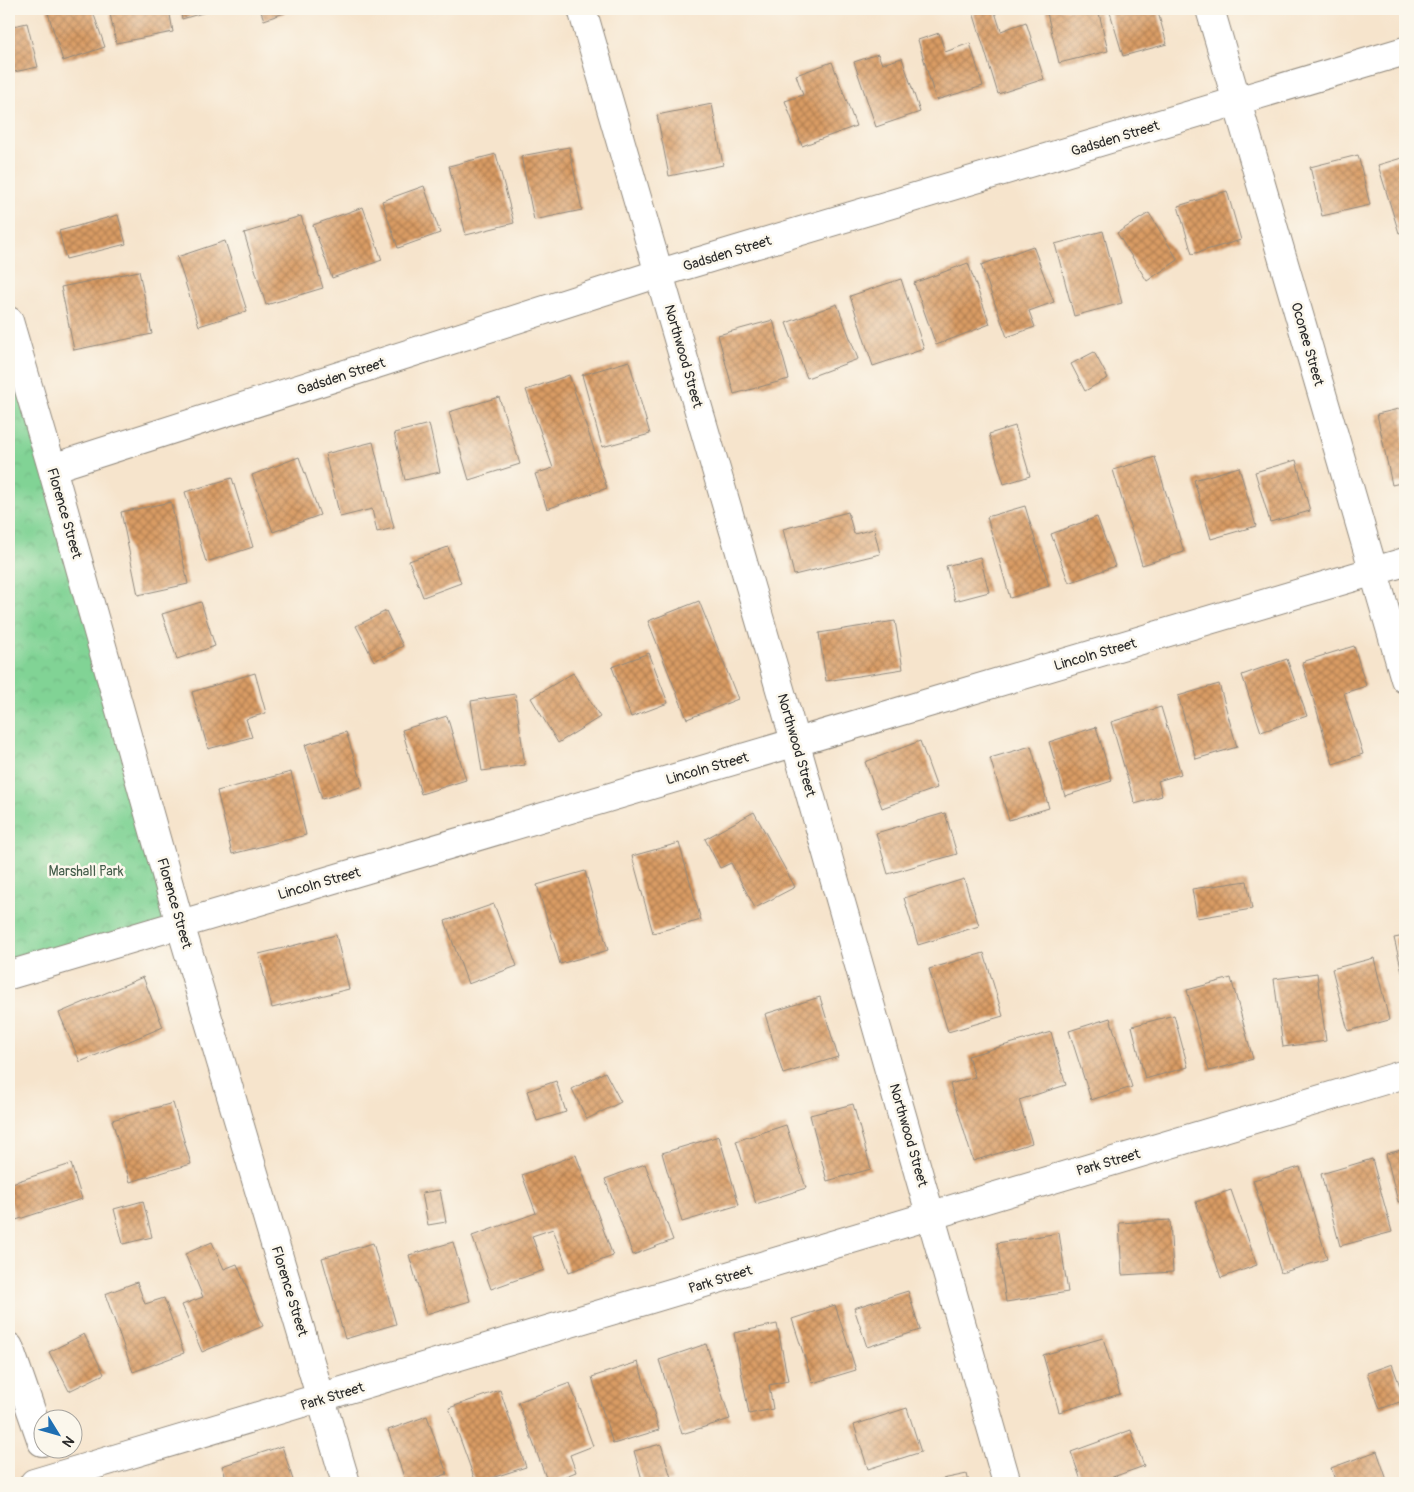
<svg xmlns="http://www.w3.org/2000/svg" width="1414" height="1492" viewBox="0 0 1414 1492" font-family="Pangolin,sans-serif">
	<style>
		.park { fill: url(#park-crowns); stroke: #567f60 }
		.building { fill: url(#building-cross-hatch) }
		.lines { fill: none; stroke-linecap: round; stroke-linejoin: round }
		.minor-casing { stroke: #90887c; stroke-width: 30 }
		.minor { stroke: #fff; stroke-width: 28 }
		.labels { text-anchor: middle; stroke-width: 5; stroke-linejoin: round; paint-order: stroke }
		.street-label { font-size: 14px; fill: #2b2b2b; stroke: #fbf7ec }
		.park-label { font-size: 14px; fill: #455d4b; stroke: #fbf7ec }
	</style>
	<defs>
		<pattern id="park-crowns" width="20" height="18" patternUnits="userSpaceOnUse" patternTransform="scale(1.25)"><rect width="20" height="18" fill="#81d395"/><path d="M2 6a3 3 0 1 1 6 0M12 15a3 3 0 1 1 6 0" fill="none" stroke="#70b581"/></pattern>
		<pattern id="building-cross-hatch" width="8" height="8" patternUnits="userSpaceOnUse" patternTransform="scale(1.25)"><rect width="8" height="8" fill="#d99b63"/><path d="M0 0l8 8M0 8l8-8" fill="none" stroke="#b07f52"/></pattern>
	</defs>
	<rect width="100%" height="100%" fill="#fbf7ec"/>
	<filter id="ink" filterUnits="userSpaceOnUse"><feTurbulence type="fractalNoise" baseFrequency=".02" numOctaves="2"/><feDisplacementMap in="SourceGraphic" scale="10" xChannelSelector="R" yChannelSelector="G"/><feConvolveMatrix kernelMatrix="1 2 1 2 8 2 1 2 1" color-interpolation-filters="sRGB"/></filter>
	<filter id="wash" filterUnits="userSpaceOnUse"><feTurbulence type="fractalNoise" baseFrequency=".0096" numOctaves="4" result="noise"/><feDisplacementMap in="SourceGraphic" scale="20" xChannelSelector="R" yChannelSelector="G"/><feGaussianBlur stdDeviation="1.12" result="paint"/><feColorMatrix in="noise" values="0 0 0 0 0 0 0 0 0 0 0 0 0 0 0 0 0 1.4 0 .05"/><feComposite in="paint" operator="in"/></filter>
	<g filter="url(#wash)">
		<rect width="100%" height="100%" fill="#f6e4cc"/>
		<path class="park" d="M9,321L180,924L9,975Z"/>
		<g id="blocks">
			<path class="building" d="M52,9H92L105,47L63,61L47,10Z
				M109,9H169L173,32L116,43Z
				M180,9H216L182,19Z
				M260,9H296L264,20Z
				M984,9H994L1001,31L1026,22L1044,79L998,94L973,12Z
				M1046,9H1098L1108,51L1059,63Z
				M1109,9H1157L1167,44L1123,56Z
				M27,23L38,67L9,73V27Z
				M939,33L945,52L970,43L983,86L936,100L918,40Z
				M878,54L882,64L902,58L920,112L876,127L854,62Z
				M832,62L856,126L802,146L785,101L803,95L796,75Z
				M712,104L723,165L669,176L657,115Z
				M569,147L582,210L534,220L521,156Z
				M496,154L514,223L466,235L449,166Z
				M1358,155L1370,205L1322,216L1310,167Z
				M1405,157V231L1399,233L1378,165Z
				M424,186L440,233L398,248L382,201Z
				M1227,191L1241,240L1192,254L1178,206Z
				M363,207L382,260L332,278L313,225Z
				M1149,213L1178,260L1147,281L1117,233Z
				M118,215L126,244L66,259L59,231Z
				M301,216L323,288L266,305L244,233Z
				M1103,231L1122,303L1074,316L1055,244Z
				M225,241L247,311L199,326L177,257Z
				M1033,246L1054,302L1029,311L1035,327L1007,337L981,265Z
				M968,263L990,324L936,345L914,283Z
				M139,271L152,334L74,350L61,287Z
				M901,279L924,349L873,366L850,296Z
				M837,304L858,359L807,378L786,323Z
				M773,320L789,379L734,394L718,335Z
				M1094,352L1108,378L1085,391L1071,364Z
				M629,361L650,434L602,447L582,375Z
				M569,375L607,488L547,509L535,474L553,468L526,390Z
				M499,397L520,464L469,480L449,412Z
				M1403,408L1405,482L1392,485L1377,414Z
				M429,424L440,472L405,480L394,433Z
				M1015,426L1030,476L1004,484L989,434Z
				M373,442L394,528L377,532L372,509L340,517L325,454Z
				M299,457L320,515L273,532L252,475Z
				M1155,457L1184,552L1142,565L1113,470Z
				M1296,460L1310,511L1270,522L1255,472Z
				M1239,467L1256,526L1211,539L1194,480Z
				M232,478L253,547L206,562L185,492Z
				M171,502L188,584L138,595L121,512Z
				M1025,506L1049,586L1010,598L987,517Z
				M848,512L854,534L874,529L880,554L794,575L783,529Z
				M1097,517L1115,566L1069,583L1051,534Z
				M448,547L461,583L423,597L409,561Z
				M980,557L989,592L955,601L946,566Z
				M699,601L738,699L687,719L648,621Z
				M201,602L215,646L177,659L162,614Z
				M386,611L403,646L374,661L356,626Z
				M895,621L903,669L826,681L819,633Z
				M1354,646L1366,686L1344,693L1363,754L1333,764L1302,662Z
				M649,653L668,703L631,717L612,667Z
				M1287,659L1307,716L1261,732L1242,675Z
				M255,673L266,713L246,719L252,737L208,749L192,692Z
				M573,673L600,717L558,743L531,698Z
				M1219,684L1237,747L1196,759L1178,696Z
				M515,694L525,765L482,771L471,701Z
				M1161,707L1181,774L1158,781L1162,796L1135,804L1111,722Z
				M447,716L466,780L421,794L402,730Z
				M1096,727L1112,781L1065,796L1049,742Z
				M346,732L363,786L322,799L305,745Z
				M920,741L937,788L882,808L865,762Z
				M1031,746L1049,808L1009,820L990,758Z
				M291,772L306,835L232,854L217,791Z
				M754,812L795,887L755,908L731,863L720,868L705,839Z
				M945,813L957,854L888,874L876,833Z
				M679,843L701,920L653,933L632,856Z
				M585,871L608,950L560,964L537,885Z
				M964,879L979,926L918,945L904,898Z
				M1247,881L1252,909L1197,918L1192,889Z
				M494,904L517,966L468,984L445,921Z
				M336,935L349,989L272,1008L259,954Z
				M1405,936V984L1394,938Z
				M984,953L1003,1016L948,1032L929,969Z
				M1374,958L1389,1020L1348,1031L1332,969Z
				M1317,973L1326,1041L1283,1047L1274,979Z
				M143,977L163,1027L80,1062L59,1013Z
				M1231,978L1253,1059L1209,1071L1187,990Z
				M820,997L838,1057L783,1074L765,1014Z
				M1174,1015L1188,1067L1145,1079L1132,1026Z
				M1110,1018L1132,1087L1091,1100L1069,1031Z
				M1051,1032L1066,1085L1019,1100L1032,1143L973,1161L950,1084L975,1077L968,1056Z
				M605,1072L621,1102L587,1119L572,1089Z
				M556,1081L566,1112L537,1121L527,1091Z
				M173,1103L191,1164L130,1182L112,1120Z
				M853,1104L871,1169L827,1181L810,1115Z
				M786,1125L806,1188L756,1204L736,1141Z
				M719,1136L739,1205L682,1222L662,1153Z
				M1405,1149V1200L1398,1202L1386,1154Z
				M576,1155L613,1256L569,1272L553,1229L532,1236L544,1270L491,1289L472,1236L536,1213L522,1175Z
				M1372,1159L1392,1232L1340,1246L1321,1174Z
				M71,1164L82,1199L16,1220L9,1197V1184Z
				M645,1164L673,1240L633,1255L605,1179Z
				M1300,1167L1327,1259L1281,1273L1253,1180Z
				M440,1190L446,1222L428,1225L422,1193Z
				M1231,1190L1257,1265L1221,1278L1196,1202Z
				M143,1201L152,1237L123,1244L114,1209Z
				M1170,1220L1173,1272L1122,1275L1119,1223Z
				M1059,1233L1068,1292L1006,1302L997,1243Z
				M212,1242L224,1269L237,1264L263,1326L202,1352L182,1305L203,1297L185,1254Z
				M453,1242L470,1301L426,1314L409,1255Z
				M373,1243L396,1324L345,1339L322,1258Z
				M137,1282L145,1304L164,1298L184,1353L133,1372L105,1294Z
				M908,1291L920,1330L867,1347L854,1308Z
				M835,1305L856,1370L813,1383L792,1319Z
				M777,1324L788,1381L769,1385L773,1409L749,1414L734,1333Z
				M84,1334L104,1374L69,1391L49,1352Z
				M1103,1338L1120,1394L1059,1412L1043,1355Z
				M706,1344L730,1419L682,1434L659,1360Z
				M638,1362L659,1430L613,1444L592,1377Z
				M1392,1364L1405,1400L1380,1409L1367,1373Z
				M570,1383L593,1446L570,1455L576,1472L548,1483L518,1402Z
				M500,1390L526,1467L476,1483L449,1408Z
				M907,1408L921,1452L868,1469L854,1425Z
				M427,1416L447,1474L420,1483H406L388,1430Z
				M1131,1430L1144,1466L1096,1483H1082L1071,1452Z
				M661,1444L672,1481L643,1483L634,1451Z
				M282,1446L294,1483H228L222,1466Z
				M1377,1451L1388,1483H1336L1331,1468Z
				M967,1474L969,1483H928V1482Z"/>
		</g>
	</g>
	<g filter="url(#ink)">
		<use href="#blocks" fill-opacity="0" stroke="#90887c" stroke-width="1"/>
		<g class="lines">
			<defs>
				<path id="minor" d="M582,9L786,710L1007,1483
					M1210,9L1405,679
					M9,321L52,468L180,924L346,1483
					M52,468L660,273L1405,51
					M9,975L1405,562
					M9,1347L42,1442
					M34,1483C492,1348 948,1209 1405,1074"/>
			</defs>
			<use href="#minor" class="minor-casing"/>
			<use href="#minor" class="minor"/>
		</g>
	</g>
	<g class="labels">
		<g class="street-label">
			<text transform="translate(1115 138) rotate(-17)" y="5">Gadsden Street</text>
			<text transform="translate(727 253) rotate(-17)" y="5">Gadsden Street</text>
			<text transform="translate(1308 344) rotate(74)" y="5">Oconee Street</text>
			<text transform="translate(684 356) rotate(74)" y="5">Northwood Street</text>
			<text transform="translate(341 376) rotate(-18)" y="5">Gadsden Street</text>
			<text transform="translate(65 513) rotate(74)" y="5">Florence Street</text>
			<text transform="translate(1095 654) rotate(-16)" y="5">Lincoln Street</text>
			<text transform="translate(797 745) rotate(74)" y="5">Northwood Street</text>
			<text transform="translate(707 768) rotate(-16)" y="5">Lincoln Street</text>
			<text transform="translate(319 883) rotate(-16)" y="5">Lincoln Street</text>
			<text transform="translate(175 903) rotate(74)" y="5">Florence Street</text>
			<text transform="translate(909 1135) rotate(74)" y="5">Northwood Street</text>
			<text transform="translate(1108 1162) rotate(-16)" y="5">Park Street</text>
			<text transform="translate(720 1279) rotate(-17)" y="5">Park Street</text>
			<text transform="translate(290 1291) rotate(73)" y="5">Florence Street</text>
			<text transform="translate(332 1396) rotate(-17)" y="5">Park Street</text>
		</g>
		<g class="park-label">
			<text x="86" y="876">Marshall Park</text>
		</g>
	</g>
	<rect width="1414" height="1492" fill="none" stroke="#fbf7ec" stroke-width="30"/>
	<g transform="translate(58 1434) rotate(127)"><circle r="24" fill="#fbf7ec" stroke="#a8a59f"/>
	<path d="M0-4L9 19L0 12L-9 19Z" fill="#1f6fb2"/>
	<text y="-8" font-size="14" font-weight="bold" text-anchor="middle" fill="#2b2b2b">N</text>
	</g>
</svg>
